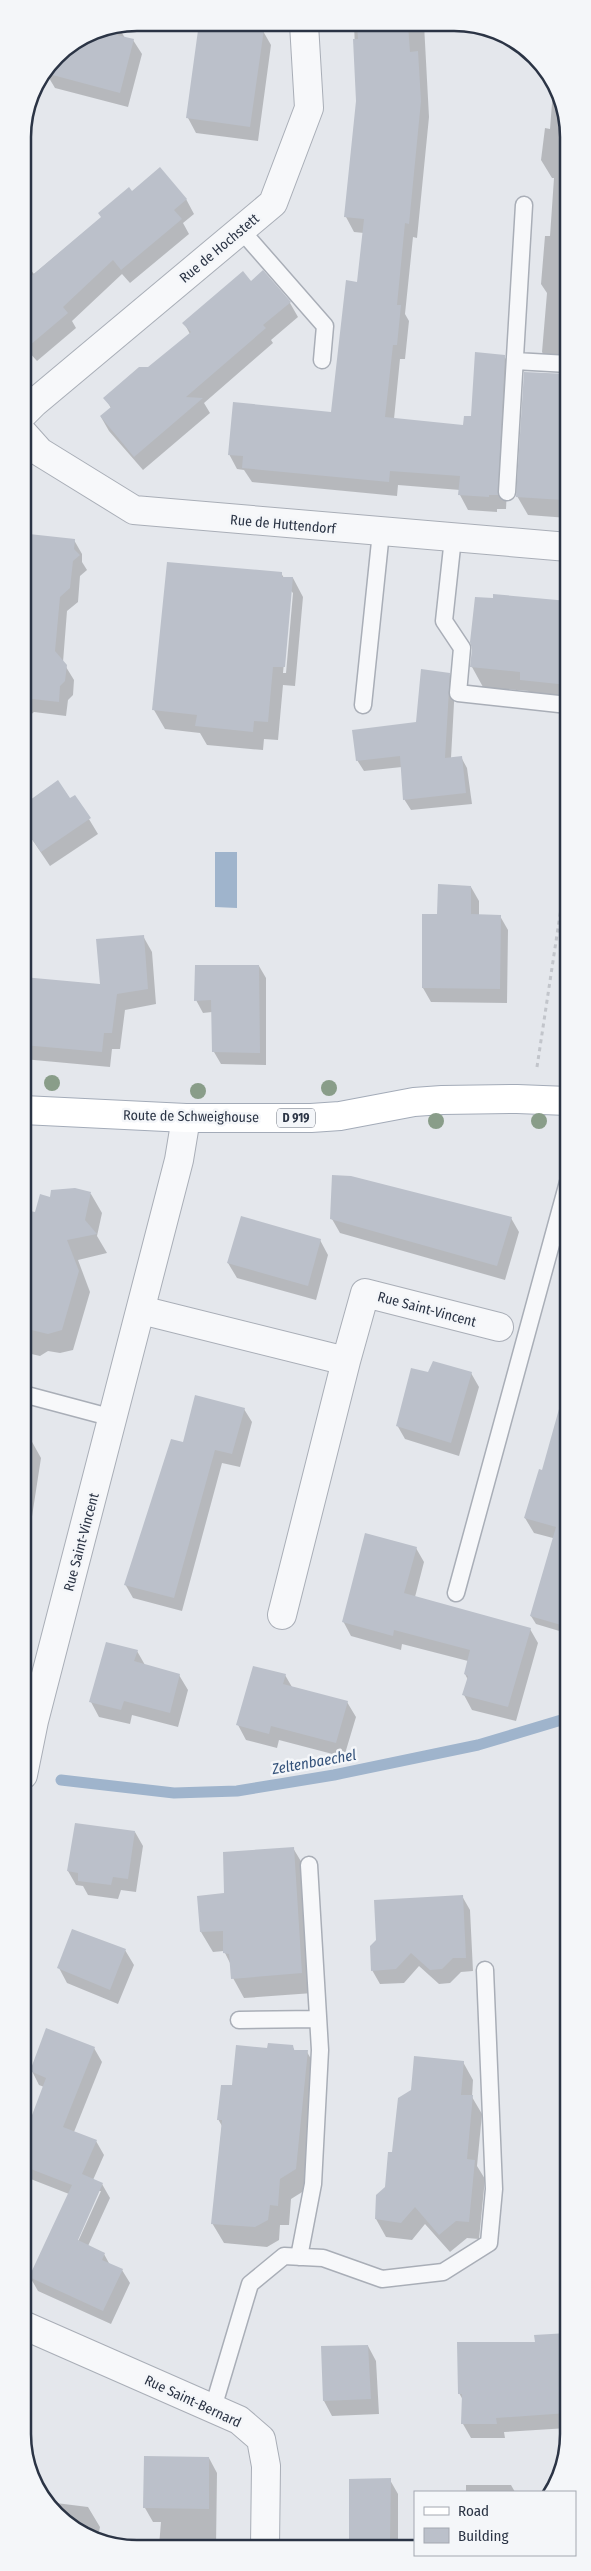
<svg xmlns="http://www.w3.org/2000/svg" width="591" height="2571" viewBox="0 0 591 2571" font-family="'Fira Sans Condensed',sans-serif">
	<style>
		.water { fill: #9fb4cc }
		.shadow { fill: #0003; fill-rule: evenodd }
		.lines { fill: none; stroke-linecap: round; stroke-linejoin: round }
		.stream { stroke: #9fb4cc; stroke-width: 11 }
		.building { fill: #bbc0ca }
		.service-casing { stroke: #a9aeb7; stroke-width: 19 }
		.minor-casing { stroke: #a9aeb7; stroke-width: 30 }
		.primary-casing { stroke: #a3abb8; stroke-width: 30 }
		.path { stroke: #c2c5cb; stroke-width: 3; stroke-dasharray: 4 4; stroke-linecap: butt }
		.service { stroke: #f7f8fa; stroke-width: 16 }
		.minor { stroke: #f7f8fa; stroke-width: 28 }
		.primary { stroke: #fff; stroke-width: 28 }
		.tree { fill: #899d89 }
		.labels { text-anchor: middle; stroke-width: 5; stroke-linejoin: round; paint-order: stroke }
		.shield { fill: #f4f6f9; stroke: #676e7b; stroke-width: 1 }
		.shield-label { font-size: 12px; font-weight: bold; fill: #2b3445 }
		.street-label { font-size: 14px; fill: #2b3445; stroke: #f4f6f9 }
		.water-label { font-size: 15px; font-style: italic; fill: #34527a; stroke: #f4f6f9 }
		.rim { fill: none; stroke: #2b3445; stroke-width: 2.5 }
	</style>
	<rect width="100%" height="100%" fill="#e4e7ec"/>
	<path class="water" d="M215,852H237V908L215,907Z"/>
	<path class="shadow" d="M201,23L263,31L271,45L258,141L196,133L188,118Z
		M354,24H424L429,117L417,238L413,237L405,314L409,321L405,359H400L394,419L464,426L472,417L504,356L513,371L506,509H497V512L468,510L460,495V490L398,485L397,496L252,482L244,470L237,469L229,454L332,414L358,283L364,233L354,232L346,217L357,101Z
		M118,26L125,38L133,40L142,54L128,107L55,88L46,73L56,56L93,31Z
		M553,90L568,122V372L553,371L542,352L547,293L541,284L545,236H550L554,178H552L541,160L545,128L550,129Z
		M132,192L186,199L194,214L183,223L189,234L130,283L122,274L72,321L76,328L37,361L27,350L23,353V261L34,274Z
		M251,282L290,303L298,317L271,340L273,343L204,403L210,413L143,470L109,431L101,417L111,408L105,398L148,368L190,334L184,323Z
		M568,375V518L528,515L517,496Z
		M74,540L82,554V562L87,570L80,576L78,602L67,611L63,662L74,680L73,695L68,700L66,716L34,712L23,721V556L28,557Z
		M281,573L284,578H293L303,597L295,686L283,685L278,740L264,739L263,750L207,745L200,733L165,729L154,710ZM291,591L293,593L286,673H283Z
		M568,602V703L532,699L528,691L483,687L472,667L473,649Z
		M449,674L455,685L451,758L461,757L467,768L472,804L411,810L404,799L402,767L364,771L357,760L417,723Z
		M58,782L70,799L75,796L98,834L50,866L23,826V807Z
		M471,887L479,901V916H500L508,930L507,1003L431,1002L423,988L438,915Z
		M143,936L152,952L156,1004L125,1010L120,1049H112L110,1067L23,1059V978L102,985Z
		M259,966L266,978V1065L221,1064L214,1052L212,1012L203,1013L196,1000Z
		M91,1194L102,1213L97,1236L107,1253L78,1260L90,1292L73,1350L60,1353L48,1351L40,1356L23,1352V1231H26L36,1214L51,1198Z
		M511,1218L519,1232L505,1280L340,1233L332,1219Z
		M320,1240L328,1255L316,1300L237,1278L228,1263Z
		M471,1373L479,1387L459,1456L405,1439L397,1425L429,1374Z
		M568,1385V1542L534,1533L525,1518L543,1472Z
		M244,1409L252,1422L240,1467L222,1463L182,1611L133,1598L125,1584L184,1444Z
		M23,1439L31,1440L41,1458L31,1523L23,1522Z
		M416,1548L424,1562L415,1597L530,1629L538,1643L516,1721L472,1710L464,1695L468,1680L465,1674L468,1661L402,1644L401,1650L351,1636L343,1621Z
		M568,1566V1626L566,1633L536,1624L531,1616Z
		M137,1651L145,1665L179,1675L188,1690L178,1727L132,1715L130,1724L99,1717L91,1702Z
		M285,1675L292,1687L347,1702L356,1717L344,1757L279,1740L277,1748L246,1740L238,1725Z
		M135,1832L143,1846L136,1892L121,1890L118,1899L88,1895L83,1886L76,1885L68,1871Z
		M293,1848L305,1868L313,1993L244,1998L233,1978L231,1965L224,1951L213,1952L201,1932L198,1897L225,1894Z
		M462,1896L470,1910L473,1971L461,1972L450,1983L439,1984L419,1966L404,1983L380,1984L372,1970Z
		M125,1950L134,1965L118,2004L67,1983L59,1968Z
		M292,2046L295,2051L307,2052L318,2071L307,2189L291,2199L289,2225H280L279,2240L267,2247L224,2243L212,2223L222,2126L218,2119L234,2086L268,2049Z
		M94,2048L102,2062L74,2132L96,2141L104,2155L93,2180L102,2184L110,2198L88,2246L104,2254L110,2265L122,2270L130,2283L111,2324L38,2291L30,2277L69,2194L23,2176V2143L44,2087L39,2085L32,2071ZM98,2191H101L76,2246L74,2245Z
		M463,2062L473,2080L472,2097L482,2114L477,2166L485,2179L479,2239L467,2238L450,2252L425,2224L412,2240L386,2237L376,2219L386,2188L394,2154Z
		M536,2335L568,2337V2428L504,2432L505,2438H471L463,2424V2400L459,2393L536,2344Z
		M368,2346L376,2361L379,2414L332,2416L324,2401L322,2348Z
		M209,2458L217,2473L216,2547L159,2546L161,2522H153L145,2508Z
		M390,2480L398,2494V2547H353L350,2542Z
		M466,2485H511L515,2492H466Z
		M48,2502L88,2507L100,2527L98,2537L51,2510Z"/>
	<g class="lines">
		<path class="stream" d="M61,1780L174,1793L237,1791L334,1775L478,1745L568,1718"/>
	</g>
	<path class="building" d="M199,23L264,29L250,127L186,118Z
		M357,24H408L410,52L418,51L421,101L409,224L405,223L397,305H401L397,345H393L385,417L463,425L464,416H471L475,352L505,355L498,495H489V497L458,495L460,476L390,471L389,482L242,468L243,456L228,455L233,402L331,412L346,280L357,282L364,219L344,217L356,101L353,39H358Z
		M119,26L117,35L134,39L120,93L45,73L56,56L93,31Z
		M160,167L187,199L174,210L182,219L121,270L113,260L63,307L68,313L23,351V283L101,217L98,213L129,187L132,191Z
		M263,270L291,302L263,325L266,328L186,397L203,398L134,457L100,416L111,407L103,398L139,367H148L191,332L182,323L243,271L251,281Z
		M524,372L568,374V493H563V500L516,497Z
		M29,534L75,539L74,549L80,555L73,561L70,588L60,597L55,651L67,665L65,681L60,686L59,702L23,698V555H27Z
		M167,562L282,572V577H293L285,667H273L268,722L254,721L253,732L195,726L197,715L152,710Z
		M493,594L568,601V685L520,680V672L470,667L472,649L470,642L475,597L493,598Z
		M421,669L450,673L445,758L462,756L466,793L403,800L400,756L356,761L352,730L416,722Z
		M58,780L70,798L75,795L91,818L41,852L23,826V805Z
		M438,884L471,886V914L501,915L500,989L422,988V914H437Z
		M144,935L148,989L117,994L112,1033H104L102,1052L23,1045V977L100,984L96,939Z
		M195,965H259L260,1053L212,1052L211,1000L194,1001Z
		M332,1175L351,1176L512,1217L497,1266L330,1219Z
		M75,1188L91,1192L85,1220L97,1234L67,1240L79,1271L62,1330L48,1334L23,1328V1236L30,1211L35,1212L40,1194L50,1197L51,1190Z
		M241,1216L321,1239L308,1286L227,1263Z
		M433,1361L472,1372L451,1443L396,1426L411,1368L428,1372Z
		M195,1395L245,1408L232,1454L215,1450L174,1598L124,1585L171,1439L183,1442Z
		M559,1409L568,1411V1627L530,1616L556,1527L524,1518L539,1469L542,1470Z
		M365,1533L417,1547L404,1593L531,1628L508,1707L462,1695L468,1676L464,1674L470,1650L394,1630L393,1636L342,1622Z
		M106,1642L138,1650L134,1661L180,1674L170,1713L124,1701L121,1710L89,1702Z
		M253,1666L286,1674L283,1684L348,1701L336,1743L271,1726L269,1734L236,1725Z
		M75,1823L135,1831L128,1879L113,1877L111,1885L78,1881V1873L67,1871Z
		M294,1847L302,1973L231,1979L229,1954L223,1953V1931L200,1932L197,1896L224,1893L223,1852Z
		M463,1895L466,1958H453L442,1969L430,1970L411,1953L396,1969L371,1971L370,1946L376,1940L374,1900Z
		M72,1929L126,1949L110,1990L57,1968Z
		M46,2028L95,2047L63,2127L97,2140L82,2174L103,2183L78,2240L105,2253L102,2260L123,2269L103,2311L29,2277L72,2185L23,2166V2139L46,2078L30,2071Z
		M268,2043L293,2045L294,2050H308L296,2169L280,2179L278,2206L270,2205L268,2220L255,2227L211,2224L222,2120H217L221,2085H232L236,2045L267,2048Z
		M414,2056L464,2061L461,2095H473L467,2159L475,2160L469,2222L456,2221L439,2235L415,2207L401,2223L375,2219L376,2195L385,2187L388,2152H392L398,2098L411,2090Z
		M568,2333V2413L496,2418L497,2424H461L462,2394H458L457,2342H535L534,2335Z
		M368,2345L371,2399L323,2401L321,2346Z
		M144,2456L209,2457V2509L143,2508Z
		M391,2478L390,2541L349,2542V2479Z"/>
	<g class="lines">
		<defs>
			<path id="service" d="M241,230L325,326L322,360
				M515,361L568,364
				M507,492L524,205
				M453,538L444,621L462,648L458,693L568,705
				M363,705L381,532
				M23,1394L113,1418
				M456,1593L568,1182
				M239,2020L318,2019
				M299,2257L313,2184L320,2050L309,1865
				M213,2408L250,2284L284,2256L323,2258L382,2279L443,2272L489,2243L494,2189L485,1970"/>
			<path id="minor" d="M23,414L34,403L273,203L309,108L304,24
				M23,433L40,452L134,510L568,547
				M141,1310L346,1361L282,1615
				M346,1361L365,1293L499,1327
				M23,1775L34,1721L179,1160L186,1118
				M23,2325L239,2420L261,2439L266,2466L265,2547"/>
			<path id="primary" d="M23,1110L186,1118H311L340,1116L414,1102L442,1100L517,1099L568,1101"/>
		</defs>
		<use href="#service" class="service-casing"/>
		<use href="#minor" class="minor-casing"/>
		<use href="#primary" class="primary-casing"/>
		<path class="path" d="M537,1067L568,862"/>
		<use href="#service" class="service"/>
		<use href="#minor" class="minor"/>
		<use href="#primary" class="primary"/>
	</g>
	<g class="tree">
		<circle cx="52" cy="1083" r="8"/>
		<circle cx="329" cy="1088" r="8"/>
		<circle cx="198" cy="1091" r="8"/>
		<circle cx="436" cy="1121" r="8"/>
		<circle cx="539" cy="1121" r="8"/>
	</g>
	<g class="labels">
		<rect class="shield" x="277" y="1108.5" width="38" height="19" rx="4"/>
		<g class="shield-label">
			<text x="296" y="1122">D 919</text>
		</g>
		<g class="street-label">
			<text transform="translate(219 248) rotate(-40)" y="5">Rue de Hochstett</text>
			<text transform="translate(283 524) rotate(5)" y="5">Rue de Huttendorf</text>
			<text transform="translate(191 1116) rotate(1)" y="5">Route de Schweighouse</text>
			<text transform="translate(427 1309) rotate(15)" y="5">Rue Saint-Vincent</text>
			<text transform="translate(81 1542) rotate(-75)" y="5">Rue Saint-Vincent</text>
			<text transform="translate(193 2401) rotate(25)" y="5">Rue Saint-Bernard</text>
		</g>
		<g class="water-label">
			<text transform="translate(314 1762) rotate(-10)" y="5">Zeltenbaechel</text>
		</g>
	</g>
	<path d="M0 0H591V2571H0ZM137 31H454A106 106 0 0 1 560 137V2434A106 106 0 0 1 454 2540H137A106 106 0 0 1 31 2434V137A106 106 0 0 1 137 31Z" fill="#f4f6f9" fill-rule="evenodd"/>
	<path class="rim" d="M137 31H454A106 106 0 0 1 560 137V2434A106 106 0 0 1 454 2540H137A106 106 0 0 1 31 2434V137A106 106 0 0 1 137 31Z"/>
	<rect x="414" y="2491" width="162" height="65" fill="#f4f6f9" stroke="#a4a8b1"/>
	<rect x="424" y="2507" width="25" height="8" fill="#ffffff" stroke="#a4a8b1"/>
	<text x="458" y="2516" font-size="15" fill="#2b3445">Road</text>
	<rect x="424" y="2528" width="25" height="15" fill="#bbc0ca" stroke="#a4a8b1"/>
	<text x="458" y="2541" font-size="15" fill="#2b3445">Building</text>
</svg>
